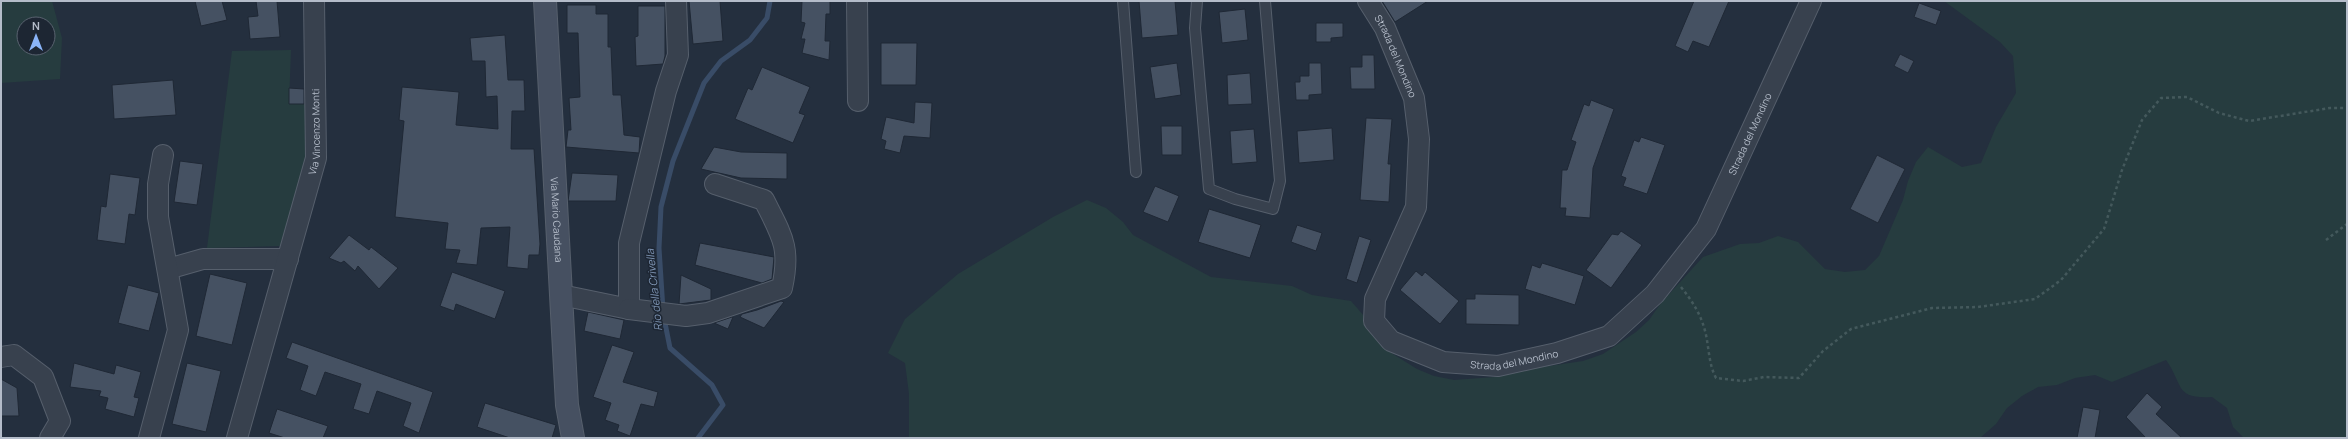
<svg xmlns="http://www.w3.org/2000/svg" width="2348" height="439" viewBox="0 0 2348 439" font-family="Manrope,sans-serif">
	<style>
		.green { fill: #263c3f; fill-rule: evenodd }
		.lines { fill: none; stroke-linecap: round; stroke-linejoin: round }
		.stream { stroke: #394c67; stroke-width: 5 }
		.building { fill: #455162; stroke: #1f2835 }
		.lane-casing { stroke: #565f6c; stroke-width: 12 }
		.street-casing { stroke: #565f6c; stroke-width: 22 }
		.secondary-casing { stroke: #565f6c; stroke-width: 24 }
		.path { stroke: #44595c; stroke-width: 2.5; stroke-dasharray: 3 3; stroke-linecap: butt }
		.lane { stroke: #38414e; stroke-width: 10 }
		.street { stroke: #38414e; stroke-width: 20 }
		.secondary { stroke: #465061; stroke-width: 22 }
		.labels { text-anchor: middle; stroke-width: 3; stroke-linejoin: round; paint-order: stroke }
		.street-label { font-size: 10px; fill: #b4bcc9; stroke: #1d2633 }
		.water-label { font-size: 11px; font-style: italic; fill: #7c92b1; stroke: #1d2633 }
	</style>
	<rect width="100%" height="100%" fill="#242f3e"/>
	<path class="green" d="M1,1H52L62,38L60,79L1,83ZM24,24H48V48H24Z
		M1944,1H2347V438H2244L2233,427L2227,408L2212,397C2174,399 2184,385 2166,360L2112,382L2095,375L2075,378L2057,385L2038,387L2022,396L2007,408L1996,424L1980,438H909V394L905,363L888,353L905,319L958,274L1053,217L1087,200L1106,208L1123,222L1133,235L1211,277L1292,286L1312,295L1351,301L1364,316L1385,349L1417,369L1434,376L1454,380L1494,377L1515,371L1583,361L1603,354L1636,332L1649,320L1661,303L1703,257L1740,244L1759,243L1778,236L1798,242L1825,269L1845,272L1865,270L1879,256L1903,200L1908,181L1916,162L1928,147L1962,167L1981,163L1996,127L2016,93L2013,56L2000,42Z
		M291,50L289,104H308V159L280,246L207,248L232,51Z"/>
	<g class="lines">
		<path class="stream" d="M663,310L659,248L661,207L673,161L704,83L721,61L750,40L767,18L770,1
			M664,318L670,348L712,385L723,405L698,438"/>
	</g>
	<path class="building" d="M195,1H222L227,20L201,26Z
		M256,1H277L280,37L250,39L248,17L258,16Z
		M689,1H720L723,41L693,44Z
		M802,1H830V14H826L825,41H830L829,60L802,53L805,39H801L805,23L801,22Z
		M1139,1H1175L1178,35L1142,38Z
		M1382,1H1428L1395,22Z
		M1694,1H1729L1709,47L1693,41L1688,52L1675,46Z
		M1919,3L1941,11L1936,25L1914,17Z
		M567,5H596V14H608V47H611L613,95H621L624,135L640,137L639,153L566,147L568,130H571L569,98L580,97L578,33H567Z
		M638,6H665V56L663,64L636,66L635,37L638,36Z
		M1245,9L1248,40L1222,43L1219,12Z
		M1316,23H1343V37L1331,38V42H1316Z
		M505,35L508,80H524L525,111H512L511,149H534L540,244L539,255H529L528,269L507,267L510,227L481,228L477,265L456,263L460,250L445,249L448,223L395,217L404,121L399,120L402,87L459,92L456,125L498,129L497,96L486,97L485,61H472L470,38Z
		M881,43H917L916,85H881Z
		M1900,54L1914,61L1908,73L1894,66Z
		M1362,55H1374L1375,89H1351L1350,67H1362Z
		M1177,63L1181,95L1155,99L1150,67Z
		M1309,63H1321L1322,94L1309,95V100H1296L1295,82H1300V76H1309Z
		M762,67L810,87L799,113L805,115L793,143L735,119L748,88L752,90Z
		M1250,73L1252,104L1228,105L1227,75Z
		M173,80L176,115L114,119L112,85Z
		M289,88L304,89V104H289Z
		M1591,100L1614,109L1593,168L1590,218L1565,216L1566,208H1560L1562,170H1567L1576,142L1571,140L1584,104L1589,106Z
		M915,102L932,103L930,138L904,136L900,153L884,149L886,141L881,139L886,117L914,123Z
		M1366,118L1392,119L1388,164H1391L1389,202L1360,200Z
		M1161,126H1182V155H1162Z
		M1332,128L1334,160L1299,163L1297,131Z
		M1254,129L1257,162L1232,164L1230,131Z
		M1641,137L1665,145L1647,194L1623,186L1626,178L1621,176L1634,140L1639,142Z
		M714,147L741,152L787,153V179L741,178L701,169Z
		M1877,155L1905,169L1878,223L1850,209Z
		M180,161L203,164L197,205L174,202Z
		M572,173L618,175L616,201H568Z
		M110,174L140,178L135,215L129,214L125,244L97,240L101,206L106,207Z
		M1155,186L1179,196L1168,222L1143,212Z
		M1209,209L1261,225L1250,258L1198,242Z
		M1297,225L1322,233L1316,251L1291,242Z
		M1621,231L1642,245L1611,288L1586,270L1612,234L1618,235Z
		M349,235L369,250L371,247L398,268L379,289L358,266L355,271L344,261L341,263L329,258Z
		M1359,236L1371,240L1357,283L1346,279Z
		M700,243L774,257L772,279L762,283L695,265Z
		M1542,263L1584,276L1575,305L1525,289L1532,265L1540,268Z
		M1416,271L1422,276L1425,272L1459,301L1440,324L1400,290Z
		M452,272L505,291L495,319L456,304L454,311L440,306Z
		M210,274L247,283L232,345L196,336Z
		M681,275L711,289V300L679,304Z
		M128,285L159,293L149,331L118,323Z
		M1475,294L1519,295V325L1466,324V299H1475Z
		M781,301L784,302L764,328L740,317L742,314L757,310Z
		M588,312L624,320L620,339L584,331Z
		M733,317L728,329L714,323L732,317Z
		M292,342L433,392L419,433L403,426L411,403L377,391L369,414L353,409L361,384L325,372L316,396L300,390L308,366L286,358Z
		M612,345L634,352L623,382L658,392L654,407L641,404L630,436L617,431L619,425L605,420L611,403L593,397Z
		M74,363L114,374L116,365L141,372L134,397L139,398L134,417L105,409L108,398L99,396L101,391L70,387Z
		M187,363L221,371L206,432L172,424Z
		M1,379L17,388L19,416H1Z
		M2147,393L2162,407L2156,414L2182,438H2146L2126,417Z
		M485,403L556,425L552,438H510L477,427Z
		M2083,407L2100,410L2095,438H2077Z
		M277,409L328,426L323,438H285L269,433Z"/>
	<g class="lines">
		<defs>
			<path id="lane" d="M1123,1L1136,172
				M1197,1L1195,28L1209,189L1235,199L1273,209L1280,181L1265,1"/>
			<g id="street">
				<path d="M857,1L858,101"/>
				<path id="s1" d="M1368,1L1385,28L1414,98L1419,139L1416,207L1375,299L1374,321L1391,341L1443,362L1498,366L1557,353L1609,336L1655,294L1706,229L1811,1"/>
				<path d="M168,269L203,259H288"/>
				<path d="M561,295L629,309V243L666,91L678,55L676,1"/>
				<path d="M629,309L686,316L708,313L782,288C791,247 782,236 764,200L715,184"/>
				<path d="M1,357L14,355L43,377L60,421L50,438"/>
				<path d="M149,438L178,330L158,217V184L163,155"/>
				<path id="s2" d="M237,438L316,158L314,1"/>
			</g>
			<g id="secondary">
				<path id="s3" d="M545,1L567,405L573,438"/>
			</g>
		</defs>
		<use href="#lane" class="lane-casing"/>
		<use href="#street" class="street-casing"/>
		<use href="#secondary" class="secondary-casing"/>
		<path class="path" d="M2326,240L2347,224
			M1681,287C1693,302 1702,316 1706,335C1709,349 1709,365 1716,378L1743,381L1764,377L1799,378L1823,351L1851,329L1932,308L1978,307L2035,299L2061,280L2104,229L2122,170L2142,120L2161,98L2187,97L2219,113L2249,121L2330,108H2347"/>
		<use href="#lane" class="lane"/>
		<use href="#street" class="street"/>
		<use href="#secondary" class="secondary"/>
	</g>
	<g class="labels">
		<g class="street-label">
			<text dy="4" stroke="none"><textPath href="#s1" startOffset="62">Strada del Mondino</textPath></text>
			<text dy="4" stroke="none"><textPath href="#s2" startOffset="317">Via Vincenzo Monti</textPath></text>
			<text dy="4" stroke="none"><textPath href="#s1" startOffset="842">Strada del Mondino</textPath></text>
			<text dy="4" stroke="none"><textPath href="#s3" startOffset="219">Via Mario Caudana</textPath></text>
			<text dy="4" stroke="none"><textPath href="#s1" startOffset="494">Strada del Mondino</textPath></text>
		</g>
		<g class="water-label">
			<text transform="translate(654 290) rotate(-96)" y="4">Rio della Crivella</text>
		</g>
	</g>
	<rect width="2348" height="439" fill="none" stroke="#b4bcc9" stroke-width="4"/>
	<g transform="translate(36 36)"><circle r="19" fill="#1d2633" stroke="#59626f"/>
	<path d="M0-3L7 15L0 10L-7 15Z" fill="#8ab4f8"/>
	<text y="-6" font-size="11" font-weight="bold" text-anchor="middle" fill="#b4bcc9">N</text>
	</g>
</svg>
